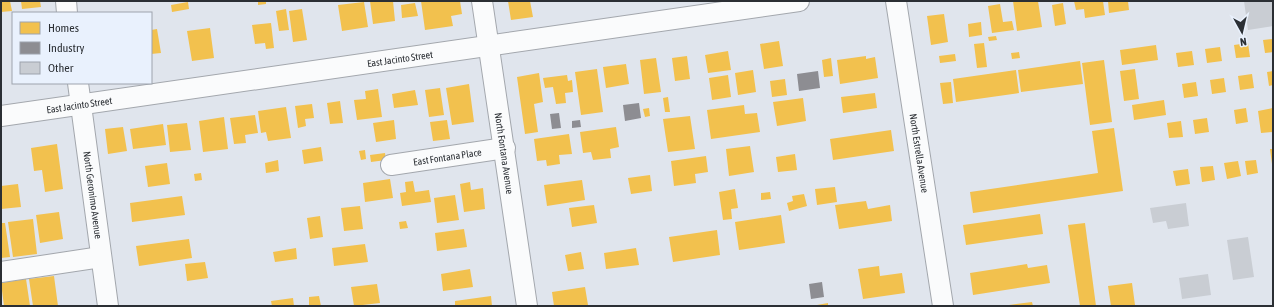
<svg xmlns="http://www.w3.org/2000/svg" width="1274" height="307" viewBox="0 0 1274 307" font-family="'Asap Condensed',sans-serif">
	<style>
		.homes { fill: #f2c14e }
		.industry { fill: #8d8d92 }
		.building { fill: #c9cdd3 }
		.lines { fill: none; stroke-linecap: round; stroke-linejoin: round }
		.minor-casing { stroke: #a3a7ad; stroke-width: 22 }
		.minor { stroke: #fafbfc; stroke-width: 20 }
		.labels { text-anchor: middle; stroke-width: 4; stroke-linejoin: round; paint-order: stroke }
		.street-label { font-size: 10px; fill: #2b2f34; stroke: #e9f1fd }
	</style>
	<rect width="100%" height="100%" fill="#e0e5ed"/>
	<path class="homes" d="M1,1H10L12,11L1,12Z
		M21,1H40L41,7L22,9Z
		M258,1H266V4L258,5Z
		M370,1H393L395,21L373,24Z
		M421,1H460L462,14L451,16L453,26L425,30Z
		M508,1H530L533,17L511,20Z
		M1013,1H1038L1042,27L1017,31Z
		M1074,1H1103L1105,15L1085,18L1084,9L1076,10Z
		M1108,1H1128L1129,10L1109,13Z
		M188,2L189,9L172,12L171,5Z
		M364,2L368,27L342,31L338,5Z
		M415,3L418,16L402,18L401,5Z
		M1063,3L1066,24L1055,26L1052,5Z
		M1000,4L1003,22L1012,21L1014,30L992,33L988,6Z
		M286,9L289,30L279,31L276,11Z
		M302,9L307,40L293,42L289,11Z
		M944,14L948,42L931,45L927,16Z
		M981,22L982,35L969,37L968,24Z
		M271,23L274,48L266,49L265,43L255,44L252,25Z
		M210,28L214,58L192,61L187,31Z
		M157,29L161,53L151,54V30Z
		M996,36L997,40L989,41L988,37Z
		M1273,39V52L1265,53L1263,40Z
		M779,41L783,66L764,69L760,44Z
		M984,43L987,67L977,68L974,44Z
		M1248,43L1250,57L1236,58L1234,45Z
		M1156,45L1158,60L1122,65L1120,50Z
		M1220,47L1222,61L1207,63L1205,49Z
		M728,51L731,70L708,73L705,55Z
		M1192,51L1194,65L1178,67L1176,53Z
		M1019,52L1020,58L1012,59L1011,53Z
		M955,54L956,61L940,63L939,56Z
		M687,56L690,79L675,81L672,58Z
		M866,56V59L875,57L878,78L840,84L837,60Z
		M656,58L661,92L644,94L640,60Z
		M831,58L833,76L824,77L822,60Z
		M1104,60L1112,122L1090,125L1082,63Z
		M1080,61L1083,84L1021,92L1018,70Z
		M626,64L629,84L606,88L603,67Z
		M597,69L603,112L581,115L575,72Z
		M1135,69L1139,99L1124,101L1120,71Z
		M753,70L756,92L738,95L735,73Z
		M1016,70L1019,93L956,102L953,79Z
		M1273,71V85L1269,86L1267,72Z
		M539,73L543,102L534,104L538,132L525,134L517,77Z
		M1252,74L1254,88L1240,90L1238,76Z
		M567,75L568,81L572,80L573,92L565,93L566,103L556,104L553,87L545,88L543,78Z
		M728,75L731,97L712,100L709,78Z
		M1224,78L1226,92L1212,94L1210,80Z
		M785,79L787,95L772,97L770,81Z
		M951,82L953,103L943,104L940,83Z
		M1196,82L1198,96L1184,98L1182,84Z
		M469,84L474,122L452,125L446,88Z
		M440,88L444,115L429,117L425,90Z
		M378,89L382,117L357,120L354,100L366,99L365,91Z
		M415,90L418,105L394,108L392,94Z
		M875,93L877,108L843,113L841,97Z
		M668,97L670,112H665L663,98Z
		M803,98L806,121L777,126L773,102Z
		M1164,100L1166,115L1134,120L1132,105Z
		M340,101L343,123L330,124L327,103Z
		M312,104L314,118L305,119L306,126L298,128L295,106Z
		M744,105L745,114L757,113L760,132L711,139L707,110Z
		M286,107L291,138L268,141L266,132L261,133L258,111Z
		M649,108L650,116L645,117L643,109Z
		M1246,108L1248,122L1236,124L1234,110Z
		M1273,108V132L1261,133L1258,111Z
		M255,115L258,133L245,135L246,143L234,144L230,118Z
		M690,116L695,149L668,152L663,119Z
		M224,117L228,149L203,152L199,121Z
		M1207,118L1209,132L1195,134L1193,120Z
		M394,120L396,139L376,142L373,123Z
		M447,120L450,139L433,141L430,122Z
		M1181,121L1183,137L1169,138L1167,123Z
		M187,123L191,150L170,152L167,125Z
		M163,124L166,145L133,149L130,129Z
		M123,127L127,151L108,154L105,129Z
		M616,127L619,147L610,149L611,158L593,160L591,152L583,153L580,132Z
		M1114,128L1123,191L973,213L970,192L1098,173L1092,131Z
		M891,130L894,151L833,160L830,139Z
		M569,134L572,154L559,155L560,164L547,166L546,160L537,161L534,139Z
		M57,144L63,189L45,192L42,170L34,171L31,148Z
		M750,146L754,172L729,176L726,149Z
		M321,147L323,161L304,164L302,150Z
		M1270,149H1273V164H1272Z
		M365,150L366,159L361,160L359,151Z
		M385,153L386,160L371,162L370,155Z
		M795,154L797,170L778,172L776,157Z
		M706,156L708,172L695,174L696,183L674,186L671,161Z
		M278,160L279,171L266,173L265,163Z
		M1256,160L1258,173L1247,175L1245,161Z
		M1238,161L1241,176L1227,179L1224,163Z
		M167,163L170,184L148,187L145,166Z
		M1213,166L1215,180L1202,182L1200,167Z
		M1188,169L1190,184L1176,186L1173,171Z
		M201,173L202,180L195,181L194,174Z
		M650,175L652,191L631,194L628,178Z
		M390,179L393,198L365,202L363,183Z
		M582,180L585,200L547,206L544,185Z
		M413,181L415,192L429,190L431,202L402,206L400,193L406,192L405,182Z
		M470,182L471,190L483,188L485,209L464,212L460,184Z
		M18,184L21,207L1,209V186Z
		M835,187L837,202L817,205L815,189Z
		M735,189L738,208L731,209L732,219L723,220L719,192Z
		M770,192L771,199L761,200V193Z
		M804,194L807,206L789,211L787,203L793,201L792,196Z
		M455,195L459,220L437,223L434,198Z
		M182,196L185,215L132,222L130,203Z
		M866,201L868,209L890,205L892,221L839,229L835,205Z
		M594,205L597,223L572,227L569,208Z
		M360,206L363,229L344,231L341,208Z
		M59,212L63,239L40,243L36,215Z
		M1040,214L1043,234L966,245L963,225Z
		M781,215L785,243L739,250L735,222Z
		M320,216L323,237L310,239L307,218Z
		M33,219L37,254L13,257L8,222Z
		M406,221L408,228L400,229L399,222Z
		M1,223H5L10,257L1,258Z
		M1085,223L1096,306H1080L1068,225Z
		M464,229L467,247L437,251L435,233Z
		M717,230L720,255L673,262L669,237Z
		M189,239L192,258L139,266L136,246Z
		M365,244L368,262L334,266L332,248Z
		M296,248L297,259L275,262L273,252Z
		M636,248L639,265L606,269L604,253Z
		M581,252L584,269L568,271L565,255Z
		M205,262L208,278L187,281L185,264Z
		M1027,264L1028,268L1047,265L1050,283L973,295L970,273Z
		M879,266L880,276L902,273L905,293L863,299L858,269Z
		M470,269L473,287L443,291L441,274Z
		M54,276L58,306H33L29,279Z
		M26,279L30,306H4L1,283Z
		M1132,283L1135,305L1111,306L1108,286Z
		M377,284L380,303L354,306L351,287Z
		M585,287L588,305L554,306L552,292Z
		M319,296L321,306H309V297Z
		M491,296L492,306H455V301Z
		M293,298L294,306H272L271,301Z
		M1032,302L1033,306H1009V305Z
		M828,303V306H817V305Z"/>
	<path class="industry" d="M818,71L820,88L799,91L797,74Z
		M639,103L641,118L625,121L623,105Z
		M559,113L561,128L552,129L550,114Z
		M580,120L581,127L572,128V121Z
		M822,282L824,297L811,299L809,284Z"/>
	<path class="building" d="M1244,1H1273V26L1248,30Z
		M1186,203L1189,226L1168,229L1166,221L1153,223L1150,208Z
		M1248,237L1254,277L1233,280L1227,240Z
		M1208,274L1211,295L1182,299L1179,278Z"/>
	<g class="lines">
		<defs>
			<g id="minor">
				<path d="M66,1L67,13"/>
				<path id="s1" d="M482,1L527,306"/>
				<path id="s2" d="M896,1L943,306"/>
				<path id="s3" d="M78,83L108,306"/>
				<path id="s4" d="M1,116L799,1"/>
				<path id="s5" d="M391,165L505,148"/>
				<path d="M1,272L101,257"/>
			</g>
		</defs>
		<use href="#minor" class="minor-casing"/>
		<use href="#minor" class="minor"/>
	</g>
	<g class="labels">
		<g class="street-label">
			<text dy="4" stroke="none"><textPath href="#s4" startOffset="403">East Jacinto Street</textPath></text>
			<text dy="4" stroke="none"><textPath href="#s4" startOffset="79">East Jacinto Street</textPath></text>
			<text dy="4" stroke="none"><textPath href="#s1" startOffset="154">North Fontana Avenue</textPath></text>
			<text dy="4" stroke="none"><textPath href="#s2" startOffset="154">North Estrella Avenue</textPath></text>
			<text dy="4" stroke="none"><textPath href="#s5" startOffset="57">East Fontana Place</textPath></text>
			<text dy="4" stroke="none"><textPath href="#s3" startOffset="113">North Geronimo Avenue</textPath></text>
		</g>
	</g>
	<rect width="1274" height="307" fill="none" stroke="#2b2f34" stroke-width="4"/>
	<rect x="12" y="12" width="140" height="72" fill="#e9f1fd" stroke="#9da3ad"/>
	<rect x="20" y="22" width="20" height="12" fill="#f2c14e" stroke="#9da3ad"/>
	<text x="48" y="32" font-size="12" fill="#2b2f34">Homes</text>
	<rect x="20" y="42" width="20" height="12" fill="#8d8d92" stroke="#9da3ad"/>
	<text x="48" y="52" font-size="12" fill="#2b2f34">Industry</text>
	<rect x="20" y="62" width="20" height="12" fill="#c9cdd3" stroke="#9da3ad"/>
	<text x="48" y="72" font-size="12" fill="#2b2f34">Other</text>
	<g transform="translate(1242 32) rotate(172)" stroke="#e9f1fd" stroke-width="3" paint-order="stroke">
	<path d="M0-3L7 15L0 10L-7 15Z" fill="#2b2f34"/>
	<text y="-6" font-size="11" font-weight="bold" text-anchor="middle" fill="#2b2f34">N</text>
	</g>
</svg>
